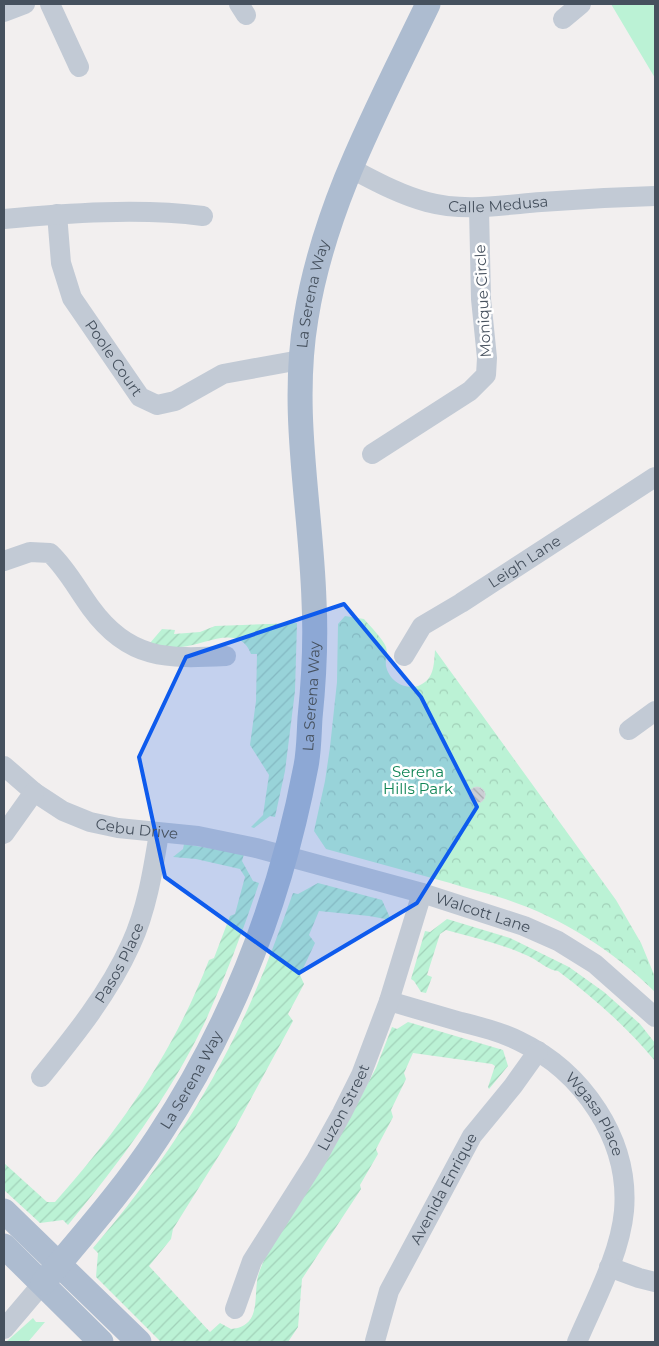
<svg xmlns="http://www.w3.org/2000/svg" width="659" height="1346" viewBox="0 0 659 1346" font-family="Montserrat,sans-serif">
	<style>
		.grass { fill: #bbf2d5 }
		.forest { fill: url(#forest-crowns) }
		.garden { fill: url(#garden-furrows) }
		.building { fill: url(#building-back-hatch); stroke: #d3d5db }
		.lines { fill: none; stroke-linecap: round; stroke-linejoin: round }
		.minor { stroke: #c2cad5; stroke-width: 20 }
		.major { stroke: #adbcd0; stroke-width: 25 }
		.marked { fill: #0e5bed; fill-opacity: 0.2; stroke: #0e5bed; stroke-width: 4; stroke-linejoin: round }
		.labels { text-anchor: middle; stroke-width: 5; stroke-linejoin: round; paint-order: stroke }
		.street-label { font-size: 15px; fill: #46515e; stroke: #fff }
		.park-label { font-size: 15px; fill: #118556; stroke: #fff }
	</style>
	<defs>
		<pattern id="forest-crowns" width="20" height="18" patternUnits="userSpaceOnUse" patternTransform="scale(1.25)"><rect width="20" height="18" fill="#bbf2d5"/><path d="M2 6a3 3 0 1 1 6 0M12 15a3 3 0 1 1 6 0" fill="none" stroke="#a2d1b9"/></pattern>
		<pattern id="garden-furrows" width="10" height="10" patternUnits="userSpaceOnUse" patternTransform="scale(1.25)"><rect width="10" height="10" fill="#bbf2d5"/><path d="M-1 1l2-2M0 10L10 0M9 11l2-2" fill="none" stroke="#a2d1b9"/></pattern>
		<pattern id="building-back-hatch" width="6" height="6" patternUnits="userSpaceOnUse" patternTransform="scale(1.25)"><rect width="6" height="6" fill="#cbced4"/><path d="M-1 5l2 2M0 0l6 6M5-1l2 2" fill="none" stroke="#a7aaaf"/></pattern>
	</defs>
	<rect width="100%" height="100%" fill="#f2efef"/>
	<path class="grass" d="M611,4H655V78Z
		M33,1318L36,1322H45L28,1342H6Z"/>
	<path class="forest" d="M345,616L364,619C370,626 383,639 386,647C388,653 385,660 386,666C389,681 405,690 418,686C434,680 434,665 435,650L616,900L641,943L655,977V992C613,950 559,916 502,898C484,892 467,889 450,883L326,849L314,831L325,781L330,747L337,682L338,624Z"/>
	<path class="garden" d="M297,623L295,691L285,771L275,817L270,816L254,828L251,827L263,815L269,775L250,745L256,701L257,654H251C239,623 206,645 181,647C170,648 161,646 150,643L162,629L175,630L174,634L200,632L215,626Z
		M184,844L244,854L242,861L253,881L259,883C243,931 225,978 204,1024C169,1097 119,1163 68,1225L63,1220L40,1223L4,1190V1163L47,1202H55C121,1128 173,1053 209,960L214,958L230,916L235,914L245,877L240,869L196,859L173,857L183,849Z
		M318,883L382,900L391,920L369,916L319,911L309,935L315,943L300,975L304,984L288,1014L293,1021L228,1141L173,1229L171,1239L149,1266L210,1332L220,1323L231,1329C262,1326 253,1298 258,1276C260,1269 263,1263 265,1257L333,1149L376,1068L392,1027L397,1029L408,1022L503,1050L508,1066L489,1089L488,1087L495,1066L492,1064L413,1053L404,1073L406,1079L391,1110L393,1117L376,1149L378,1154L360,1185L361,1189L302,1279L298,1327L288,1342H161L96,1277L98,1253L93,1248C153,1178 205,1101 244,1017C263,976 278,935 293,893L298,894Z
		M447,919L510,938L569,967L604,992L640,1024L655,1043V1061C625,1025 595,999 558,971C549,970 542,964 534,959C507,945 475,938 446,930L440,934L427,975L432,977L426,993L421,992L414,981L411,979L425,931L430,932Z"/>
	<path class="building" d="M469 795a8 8 0 1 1 16 0a8 8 0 1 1-16 0Z"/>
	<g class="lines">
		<g class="minor">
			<path d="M50,4L79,67"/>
			<path d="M239,4L246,15"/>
			<path d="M4,12L25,4"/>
			<path d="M563,19L581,4"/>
			<path id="s1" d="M350,168C375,181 400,195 427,202C464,212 503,205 541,202C579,199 617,197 655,196"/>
			<path id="s2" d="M57,214L61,263L72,298L140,397L157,405L175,401L223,374L300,360"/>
			<path d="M4,219C67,213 140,208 203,216"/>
			<path d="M372,454L470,391L486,375L487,358L481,299L479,208"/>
			<path d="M4,561L30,552L50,553C67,569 77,589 91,608C129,660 167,659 226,656"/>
			<path id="s3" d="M404,656L422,626L461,603L655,477"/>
			<path d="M629,730L655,711"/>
			<path id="s4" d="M4,766L34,792L63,811L90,822L118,828L198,836L256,848L422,893L524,926L558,941L595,964L655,1017"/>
			<path d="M4,834L34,792"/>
			<path id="s5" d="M389,1001C413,1008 437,1015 461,1022C481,1027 501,1032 519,1041C582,1071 630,1139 624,1211C620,1255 594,1302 577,1342"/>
			<path id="s6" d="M41,1077C75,1035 109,993 131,944C147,909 153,870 159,833"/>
			<path d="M609,1267L639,1278L655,1282"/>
			<path id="s7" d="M235,1309L252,1261L316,1160L342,1113L361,1075L389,1001L422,893"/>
			<path d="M4,1329L43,1283"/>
			<path id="s8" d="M375,1341L389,1291L472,1136L513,1086L538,1051"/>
		</g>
		<g class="major">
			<path d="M4,1211L139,1342"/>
			<path d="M4,1246L101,1342"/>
			<path id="s9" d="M43,1283C83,1235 124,1189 158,1137C232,1025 281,898 306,766C309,751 309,734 310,718C314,679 316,640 314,601C311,506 290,413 306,318C324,205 379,106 428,4"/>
		</g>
	</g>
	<path class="marked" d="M344,604L421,697L477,807L417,903L299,973L165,877L139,757L186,657Z"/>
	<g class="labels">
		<g class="street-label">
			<text dy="5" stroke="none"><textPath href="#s1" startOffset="156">Calle Medusa</textPath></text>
			<text dy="5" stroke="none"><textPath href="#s9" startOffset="1062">La Serena Way</textPath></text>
			<text transform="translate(483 301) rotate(-93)" y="5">Monique Circle</text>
			<text dy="5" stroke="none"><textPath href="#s2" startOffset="159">Poole Court</textPath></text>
			<text dy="5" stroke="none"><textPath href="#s3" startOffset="156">Leigh Lane</textPath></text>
			<text dy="5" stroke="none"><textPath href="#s9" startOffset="658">La Serena Way</textPath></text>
			<text dy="5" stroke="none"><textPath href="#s4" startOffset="151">Cebu Drive</textPath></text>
			<text dy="5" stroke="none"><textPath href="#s4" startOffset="508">Walcott Lane</textPath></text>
			<text dy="5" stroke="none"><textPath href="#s6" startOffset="139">Pasos Place</textPath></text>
			<text dy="5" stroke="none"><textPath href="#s9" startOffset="252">La Serena Way</textPath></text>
			<text dy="5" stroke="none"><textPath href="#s7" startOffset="230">Luzon Street</textPath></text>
			<text dy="5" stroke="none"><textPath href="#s5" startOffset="244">Wgasa Place</textPath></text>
			<text dy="5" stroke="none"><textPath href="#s8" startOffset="168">Avenida Enrique</textPath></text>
		</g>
		<g class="park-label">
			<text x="418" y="777">Serena<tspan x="418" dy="17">Hills Park</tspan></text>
		</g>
	</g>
	<rect width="659" height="1346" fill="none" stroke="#46515e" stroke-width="10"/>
</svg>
